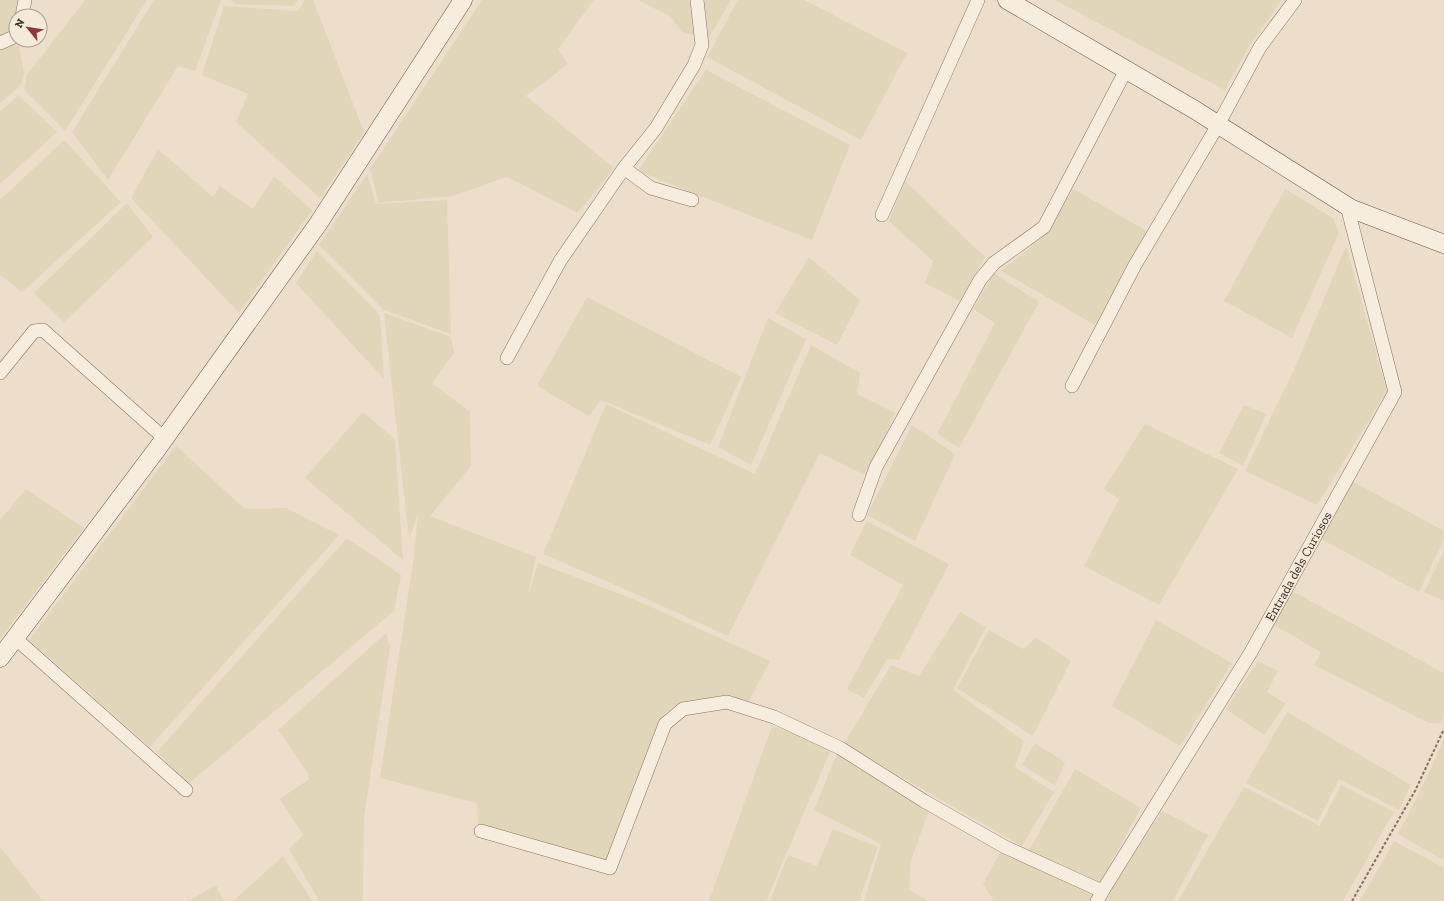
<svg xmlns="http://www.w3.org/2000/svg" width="1444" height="901" viewBox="0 0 1444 901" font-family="'Zilla Slab',serif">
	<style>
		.farmland { fill: #e1d6b9 }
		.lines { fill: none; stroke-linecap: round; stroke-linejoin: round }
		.minor-casing { stroke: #887160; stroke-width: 14 }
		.secondary-casing { stroke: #6a5243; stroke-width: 19 }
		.path { stroke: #887160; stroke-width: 2; stroke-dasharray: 3 2; stroke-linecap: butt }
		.minor { stroke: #f7edde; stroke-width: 13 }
		.secondary { stroke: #f7edde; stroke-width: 18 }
		.labels { text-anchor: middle; stroke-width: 3.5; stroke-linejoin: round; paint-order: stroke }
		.street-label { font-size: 13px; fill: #3a2b23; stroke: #f4eada }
	</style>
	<rect width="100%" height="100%" fill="#ecdecb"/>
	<path class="farmland" d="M0,0H19L13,28L0,35Z
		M85,0H147L65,131L24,90L27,75Z
		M154,0H221L195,71L178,66L108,180L72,132Z
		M230,0H298L294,6L235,4Z
		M305,0H313L364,132L320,198L236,122L248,94L202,75L224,6L298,11Z
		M482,0H594L558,49L568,64L526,96L614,168L578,213L507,177L452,196L379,203L370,169Z
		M638,0H731L708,39L682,32L671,17Z
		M738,0H804L907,53L861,140L707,57Z
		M1055,0H1282L1249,46L1225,90Z
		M8,44L19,46L24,74L20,86L0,103V48Z
		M706,70L850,145L812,240L638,171Z
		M18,95L57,132L0,184V112Z
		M64,140L121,202L22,292L0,275V200Z
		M158,149L213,197L220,186L253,209L274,176L312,210L239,313L131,198Z
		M367,174L376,204L447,200L451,334L384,310L319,245Z
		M905,181L985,257L960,301L925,283L933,261L889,221Z
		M1073,189L1147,231L1095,325L1001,271L1045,235Z
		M1285,189L1333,218L1339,233L1292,338L1224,301Z
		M127,203L153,237L64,322L34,293Z
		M1346,246L1387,391L1317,505L1245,471L1298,361Z
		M317,251L380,315L384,379L296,283Z
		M809,257L860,300L837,345L775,313Z
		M994,273L1039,302L959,448L937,434L995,323L973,309Z
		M587,297L741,377L710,445L601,400L589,416L537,386Z
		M384,313L451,337L454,353L432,383L470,412L471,466L430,516L536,557L527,598L538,563L636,600L770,661L749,701L719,696L672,707L662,716L606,861L478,825L477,803L380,778L413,563L418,514L409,539Z
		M768,318L806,339L751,465L718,447Z
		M811,345L860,373L857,394L895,413L867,476L820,453L728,636L638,595L543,554L606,404L755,474Z
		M1244,405L1266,414L1243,466L1219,453Z
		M363,412L395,439L403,560L305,478Z
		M1145,424L1238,469L1159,605L1084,566L1119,499L1104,489Z
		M912,425L955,454L915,541L867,515Z
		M176,446L245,509L286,508L339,535L150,747L29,640Z
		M1352,481L1444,531V539L1419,592L1321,539Z
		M26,489L84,528L0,639V520Z
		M867,521L949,564L899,660L887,659L864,698L847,689L903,585L850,555Z
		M347,538L401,575L394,611L188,784L157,752Z
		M1444,551V601L1424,592Z
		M1290,590L1444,673V716L1441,723H1429L1314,665L1321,652L1272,624Z
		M960,612L986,627L953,690L1024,741L1015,767L1054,792L1022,846L844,744L891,665L919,676Z
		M1156,620L1232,663L1180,746L1112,706Z
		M989,630L1023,649L1036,638L1071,661L1033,736L957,688Z
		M386,633L390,646L364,817L363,901H319L289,849L303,835L280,799L309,779L308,773L278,730Z
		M1258,661L1278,671L1267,692L1286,704L1264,735L1226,709Z
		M1287,712L1411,785L1399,810L1339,779L1318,821L1246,783Z
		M772,726L808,739L830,752L766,901H709Z
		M1444,738V858L1443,860L1398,834L1429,773Z
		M1035,743L1065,762L1055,786L1022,765Z
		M837,753L929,811L911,860L909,890L928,901H864L881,844L814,810Z
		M1075,769L1141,808L1100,882L1029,850Z
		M1341,785L1394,812L1343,901H1178L1244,787L1320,826Z
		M1162,811L1208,835L1173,901H1103Z
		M833,829L878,847L859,901H770L788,855L817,866Z
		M1394,841L1444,868V901H1360Z
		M0,847L43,901H0Z
		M1001,851L1095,895L1092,901H994L983,884Z
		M283,856L312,901H233Z
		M216,885L224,901H188Z"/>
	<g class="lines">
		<defs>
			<path id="minor" d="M22,16L25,0
				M0,43L16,36
				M624,168L651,188L692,200
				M882,215L978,0
				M507,358L560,261L624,168L656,128L694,65L702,45L697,0
				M0,373L34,331L43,330L164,438
				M1072,386L1135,265L1218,125L1260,47L1295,0
				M859,515L876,467L980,280L994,263L1044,227L1126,70
				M15,638L186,790
				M481,831L610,868L665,724L683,709L727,702L774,717L840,748L924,801L1005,847L1102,891
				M1097,901L1105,887L1251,652L1395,392L1347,206"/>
			<path id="secondary" d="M1007,0L1195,110L1352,209L1444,244
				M0,658L157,449L318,224L463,0"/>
		</defs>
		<use href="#minor" class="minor-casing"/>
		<use href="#secondary" class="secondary-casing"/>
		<path class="path" d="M1352,901L1415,791L1444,729"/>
		<use href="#minor" class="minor"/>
		<use href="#secondary" class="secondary"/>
	</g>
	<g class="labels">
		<g class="street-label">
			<text transform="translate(1298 566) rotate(-61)" y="5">Entrada dels Curiosos</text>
		</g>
	</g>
	<g transform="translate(28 28) rotate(300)"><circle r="19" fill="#f4eada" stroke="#aa9e91"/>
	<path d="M0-3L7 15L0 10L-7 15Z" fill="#923541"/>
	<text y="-6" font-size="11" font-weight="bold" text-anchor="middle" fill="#3a2b23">N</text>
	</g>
</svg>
